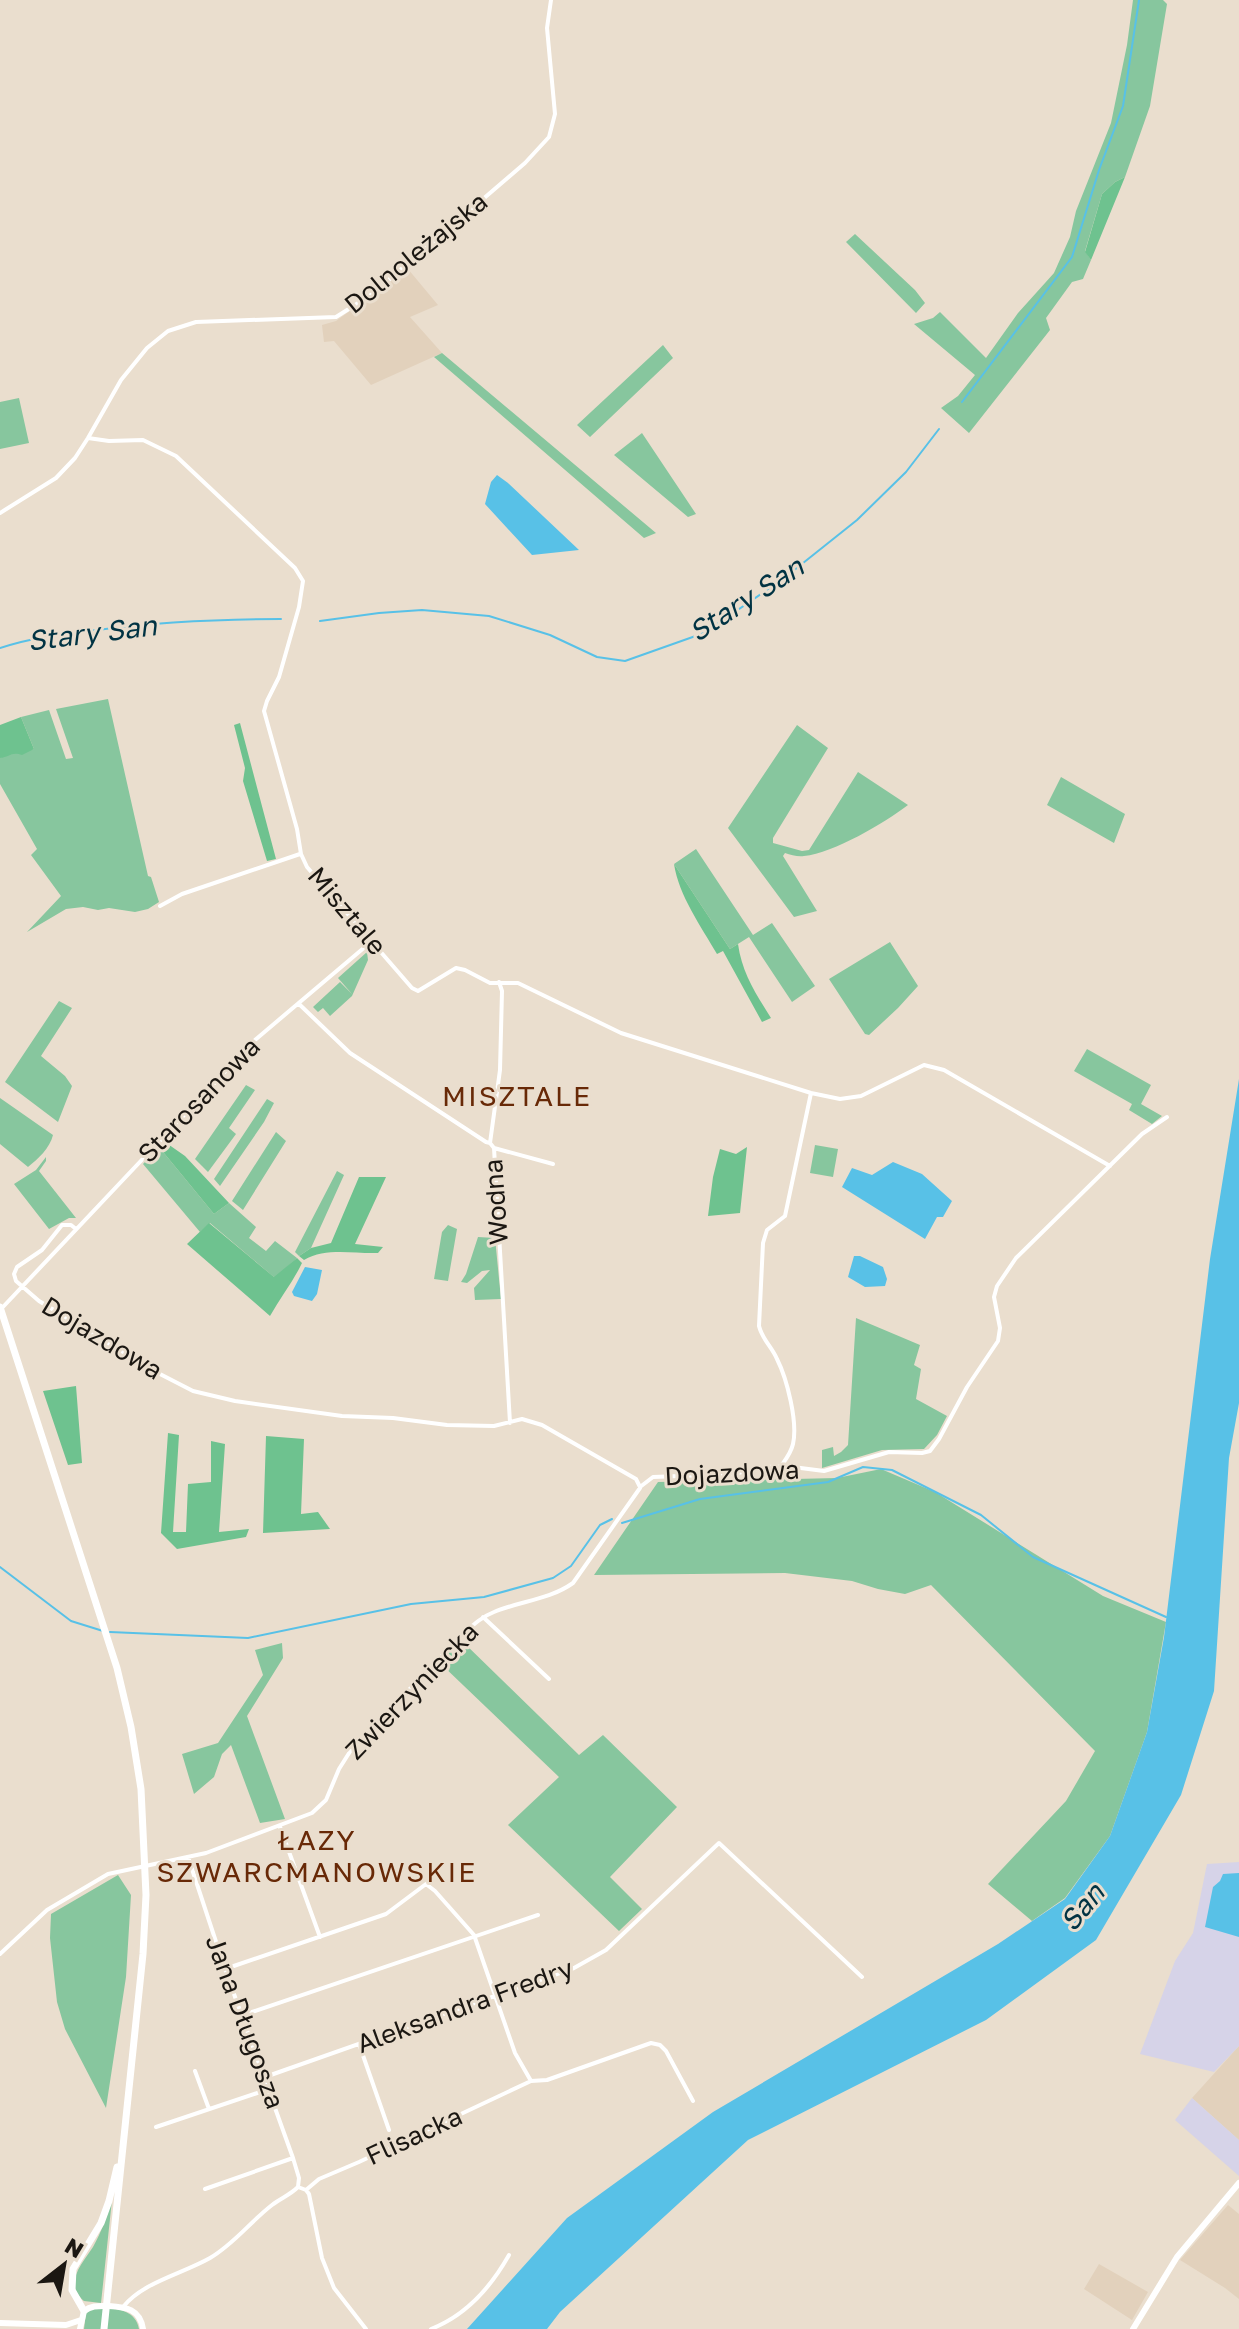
<svg xmlns="http://www.w3.org/2000/svg" width="1239" height="2329" viewBox="0 0 1239 2329" font-family="'Golos Text',sans-serif">
	<style>
		.built { fill: #e2d1bc }
		.industrial { fill: #d6d3e8 }
		.green { fill: #87c69e }
		.forest { fill: #6ec28f }
		.water { fill: #58c1e7 }
		.lines { fill: none; stroke-linecap: round; stroke-linejoin: round }
		.stream { stroke: #58c1e7; stroke-width: 2 }
		.street { stroke: #fff; stroke-width: 4 }
		.secondary { stroke: #fff; stroke-width: 6 }
		.primary { stroke: #fff; stroke-width: 7 }
		.labels { text-anchor: middle; stroke-width: 6; stroke-linejoin: round; paint-order: stroke }
		.street-label { font-size: 26px; fill: #1b1712; stroke: #eadece }
		.water-label { font-size: 28px; font-style: italic; fill: #013343; stroke: #eadece }
		.neighbourhood-label { font-size: 28px; letter-spacing: 2px; fill: #682907; stroke: #eadece }
	</style>
	<rect width="100%" height="100%" fill="#eadece"/>
	<path class="built" d="M408,269L438,305L410,317L442,353L371,385L334,341L324,342L322,325L336,321Z
		M1239,2046V2140L1192,2098Z
		M1228,2205L1239,2214V2299L1225,2288L1180,2260Z
		M1099,2264L1148,2292L1132,2320L1084,2289Z"/>
	<path class="industrial" d="M1239,1862V2046L1214,2072L1140,2054L1175,1961L1193,1933L1207,1864Z
		M1192,2098L1239,2140V2176L1175,2120Z"/>
	<path class="green" d="M1133,0H1163L1167,4L1150,106L1125,177L1115,182L1102,194L1085,251L1091,260L1083,279L1072,282L1046,318L1050,330L969,433L941,408L958,396L975,375L914,324L933,318L940,312L986,358L1018,313L1054,273L1070,237L1076,211L1111,123L1127,45Z
		M855,234L915,290L925,303L916,313L846,242Z
		M663,345L673,358L590,437L577,425Z
		M442,353L656,533L644,538L434,357Z
		M19,398L29,443L0,449V402Z
		M642,433L696,514L688,517L614,455Z
		M108,699L148,876L151,877L159,902L148,909L135,912L109,908L98,910L83,907L66,909L27,932L61,896L31,855L37,849L0,784V758L8,754L34,749L21,717L49,710L66,759L73,758L56,709Z
		M797,725L828,748L773,838V843L802,851L809,850L858,772L908,805C884,823 834,853 804,856C798,857 791,855 785,853L783,856L817,911L794,917L728,828Z
		M1061,777L1125,814L1114,843L1047,805Z
		M696,849L753,935L772,923L815,986L792,1002L749,937L730,949L674,864Z
		M890,942L918,986L898,1008L869,1035L865,1034L829,979Z
		M367,952L368,960L352,996L330,1016L323,1008L318,1012L313,1007L340,982L352,994L338,978Z
		M59,1001L72,1008L41,1056L65,1076L72,1086L58,1122L5,1082Z
		M1087,1049L1151,1085L1141,1104L1162,1116L1152,1124L1129,1110L1132,1104L1074,1071Z
		M246,1085L255,1090L229,1128L236,1134L208,1172L195,1159Z
		M0,1098L53,1135C50,1148 38,1159 28,1167L0,1144Z
		M267,1099L274,1103L264,1122L220,1186L214,1179Z
		M276,1132L286,1141L243,1210L232,1201Z
		M815,1145L838,1149L833,1177L810,1173Z
		M159,1147L214,1214L229,1203L256,1227L249,1238L266,1251L275,1241L297,1258L275,1278L210,1223L200,1232L143,1164Z
		M46,1157V1161L39,1171L76,1218H69L49,1229L14,1184L36,1170Z
		M337,1171L344,1175L311,1248L299,1256L295,1252Z
		M448,1225L457,1229L448,1281L434,1279L442,1232Z
		M478,1237L495,1238L501,1299L475,1300L474,1288L490,1270L482,1271L467,1283L461,1282L466,1274Z
		M856,1318L920,1345L914,1365L921,1369L916,1399L947,1416L937,1435L924,1449L882,1450L822,1468V1450L833,1447L834,1456L841,1452L848,1445Z
		M881,1469L935,1492L1103,1596L1166,1622L1147,1732L1110,1836L1065,1898L1032,1921L988,1884L1066,1801L1095,1751L931,1585L905,1594L878,1589L852,1581L785,1573L594,1575L658,1482L837,1478Z
		M461,1640L579,1755L603,1735L677,1807L610,1877L642,1909L619,1931L508,1825L559,1777L440,1663Z
		M282,1643L283,1658L247,1716L285,1819L260,1823L231,1745L222,1754L214,1777L194,1794L182,1754L218,1743L263,1675L255,1650Z
		M118,1875L131,1895L126,1977L106,2108L65,2029L57,2002L50,1938L51,1914Z
		M112,2200L101,2303L84,2301C63,2283 82,2264 93,2247C101,2233 107,2216 112,2200Z
		M92,2309C111,2308 135,2307 139,2329H84L86,2313Z"/>
	<path class="forest" d="M1125,177L1091,260L1085,252L1102,194L1115,182Z
		M21,717L34,749L22,755C12,751 9,757 0,758V725Z
		M240,723L276,859L267,861L243,781L245,768L234,725Z
		M674,864L730,949L738,944C742,973 756,994 771,1018L762,1022L723,951L717,954C701,926 679,896 674,864Z
		M165,1142L185,1156L229,1203L214,1214L159,1147Z
		M747,1147L740,1213L708,1216L713,1177L720,1149L736,1154Z
		M359,1177H386L355,1244L383,1247L378,1253C354,1254 326,1247 304,1260L299,1256L311,1248L331,1243Z
		M209,1223L274,1277L297,1258L302,1263C293,1282 280,1298 270,1316L187,1244Z
		M76,1386L82,1463L68,1465L43,1391Z
		M168,1433L179,1435L173,1532H186L188,1484L211,1482V1441L225,1444L219,1532L249,1529L246,1537L177,1549L161,1533Z
		M266,1436L304,1439L301,1514L318,1512L330,1529L263,1533Z"/>
	<path class="water" d="M497,475L508,483L579,550L532,555L485,504L491,482Z
		M1239,1079V1403L1229,1458L1214,1691L1181,1795L1096,1940L986,2020L748,2140L560,2312L547,2329H467L567,2218L713,2112L998,1944L1065,1899L1110,1836L1147,1732L1164,1637L1210,1259Z
		M893,1162L922,1174L952,1201L943,1217H937L925,1239L842,1187L852,1168L872,1175Z
		M854,1256H860L883,1267L887,1279L885,1286L865,1287L848,1277Z
		M305,1267L322,1270L317,1294L312,1301L294,1296L292,1292Z
		M1239,1873V1937L1205,1927L1213,1887L1220,1881L1223,1874Z"/>
	<g class="lines">
		<path class="stream" d="M962,402L1072,257L1099,170L1123,106L1139,0
			M320,621L379,613L422,610L489,616L550,635L597,657L625,661L704,633L783,579L857,520L906,472L939,429
			M0,648C33,637 63,634 97,630C158,622 219,619 281,619
			M622,1523L700,1499L828,1482L863,1467L892,1470L981,1515L1033,1557L1166,1617
			M0,1567L71,1621L103,1631
			M110,1632L248,1638L411,1604L484,1597L553,1578L571,1566L600,1525L612,1519"/>
		<path class="street" d="M88,438L109,441L143,440L176,456L295,568L303,581L299,607L279,677L267,701L264,711L297,829L301,854L307,867L412,988L418,991L456,968L465,970L490,983H518L621,1033L811,1093L840,1099L861,1096L924,1065L944,1070L1110,1166
			M0,513L56,478L75,458L88,438L121,380L147,348L168,331L196,322L336,317L371,295L525,163L549,137L555,114L547,28L551,0
			M160,906L182,894L300,854
			M499,982L502,991L500,1070L490,1143L494,1148L510,1423
			M299,1004L350,1053L486,1142L490,1143
			M494,1148L553,1164
			M76,1229L71,1225H62L42,1250L17,1267L14,1274L16,1281L39,1301L158,1373L193,1391L235,1401L342,1416L393,1418L447,1425L494,1426L522,1419L542,1425L636,1479L640,1487L653,1477L733,1474L767,1467L785,1466L824,1471L889,1452L922,1453L930,1451L939,1439L967,1387L998,1341L1000,1328L994,1297L997,1286L1016,1258L1142,1134L1167,1117
			M2,1308L255,1040L372,941
			M781,1466C786,1459 791,1453 793,1444C798,1422 787,1379 777,1359C772,1347 762,1339 759,1326L763,1243L767,1230L785,1216L811,1093
			M483,1617L549,1679
			M280,1827L320,1937
			M188,1857L225,1969L293,2158L299,2178L298,2187
			M0,1954L47,1910L108,1874L206,1853L312,1813L326,1800L339,1769L351,1750L462,1635C472,1626 481,1617 494,1612C520,1601 549,1600 573,1583L640,1488
			M225,1969L386,1914L426,1884L435,1891L474,1935L515,2053L531,2081
			M243,2015L538,1915
			M359,2044L389,2130
			M195,2071L209,2109
			M265,2077L574,1968L606,1950L719,1843L862,1977
			M156,2127L269,2089
			M298,2187L306,2190L319,2179L359,2162L531,2081L547,2080L651,2043L660,2045L666,2051L693,2101
			M205,2189L293,2158
			M306,2190L309,2194L322,2258L334,2288L366,2329
			M123,2307C143,2282 182,2274 210,2258C234,2244 250,2222 272,2205C281,2198 290,2195 298,2187
			M431,2329C467,2315 491,2287 509,2255"/>
		<path class="secondary" d="M0,2323L66,2325L81,2320
			M80,2329L84,2311C92,2305 99,2306 109,2306C126,2307 140,2309 143,2329
			M1133,2329L1177,2257L1239,2183"/>
		<path class="primary" d="M0,1307L117,1668L131,1727L141,1789L146,1895L143,1954L104,2329
			M84,2311L72,2290L73,2269L101,2223L109,2201L117,2167"/>
	</g>
	<g class="labels">
		<g class="street-label">
			<text transform="translate(416 253) rotate(-39)" y="9">Dolnoleżajska</text>
			<text transform="translate(347 911) rotate(50)" y="9">Misztale</text>
			<text transform="translate(199 1100) rotate(-46)" y="9">Starosanowa</text>
			<text transform="translate(496 1202) rotate(-94)" y="9">Wodna</text>
			<text transform="translate(102 1338) rotate(31)" y="9">Dojazdowa</text>
			<text transform="translate(732 1473) rotate(-3)" y="9">Dojazdowa</text>
			<text transform="translate(412 1691) rotate(-46)" y="9">Zwierzyniecka</text>
			<text transform="translate(465 2006) rotate(-20)" y="9">Aleksandra Fredry</text>
			<text transform="translate(245 2022) rotate(70)" y="9">Jana Długosza</text>
			<text transform="translate(414 2136) rotate(-25)" y="9">Flisacka</text>
		</g>
		<g class="water-label">
			<text transform="translate(746 599) rotate(-33)" y="10">Stary San</text>
			<text transform="translate(92 633) rotate(-7)" y="10">Stary San</text>
			<text transform="translate(1082 1907) rotate(-50)" y="10">San</text>
		</g>
		<g class="neighbourhood-label">
			<text x="517" y="1106">MISZTALE</text>
			<text x="317" y="1850">ŁAZY<tspan x="317" dy="32">SZWARCMANOWSKIE</tspan></text>
		</g>
	</g>
	<g transform="translate(64 2265) rotate(31)" stroke="#eadece" stroke-width="6" paint-order="stroke">
	<path d="M0-6L14 30L0 20L-14 30Z" fill="#1b1712"/>
	<text y="-12" font-size="22" font-weight="bold" text-anchor="middle" fill="#1b1712">N</text>
	</g>
</svg>
